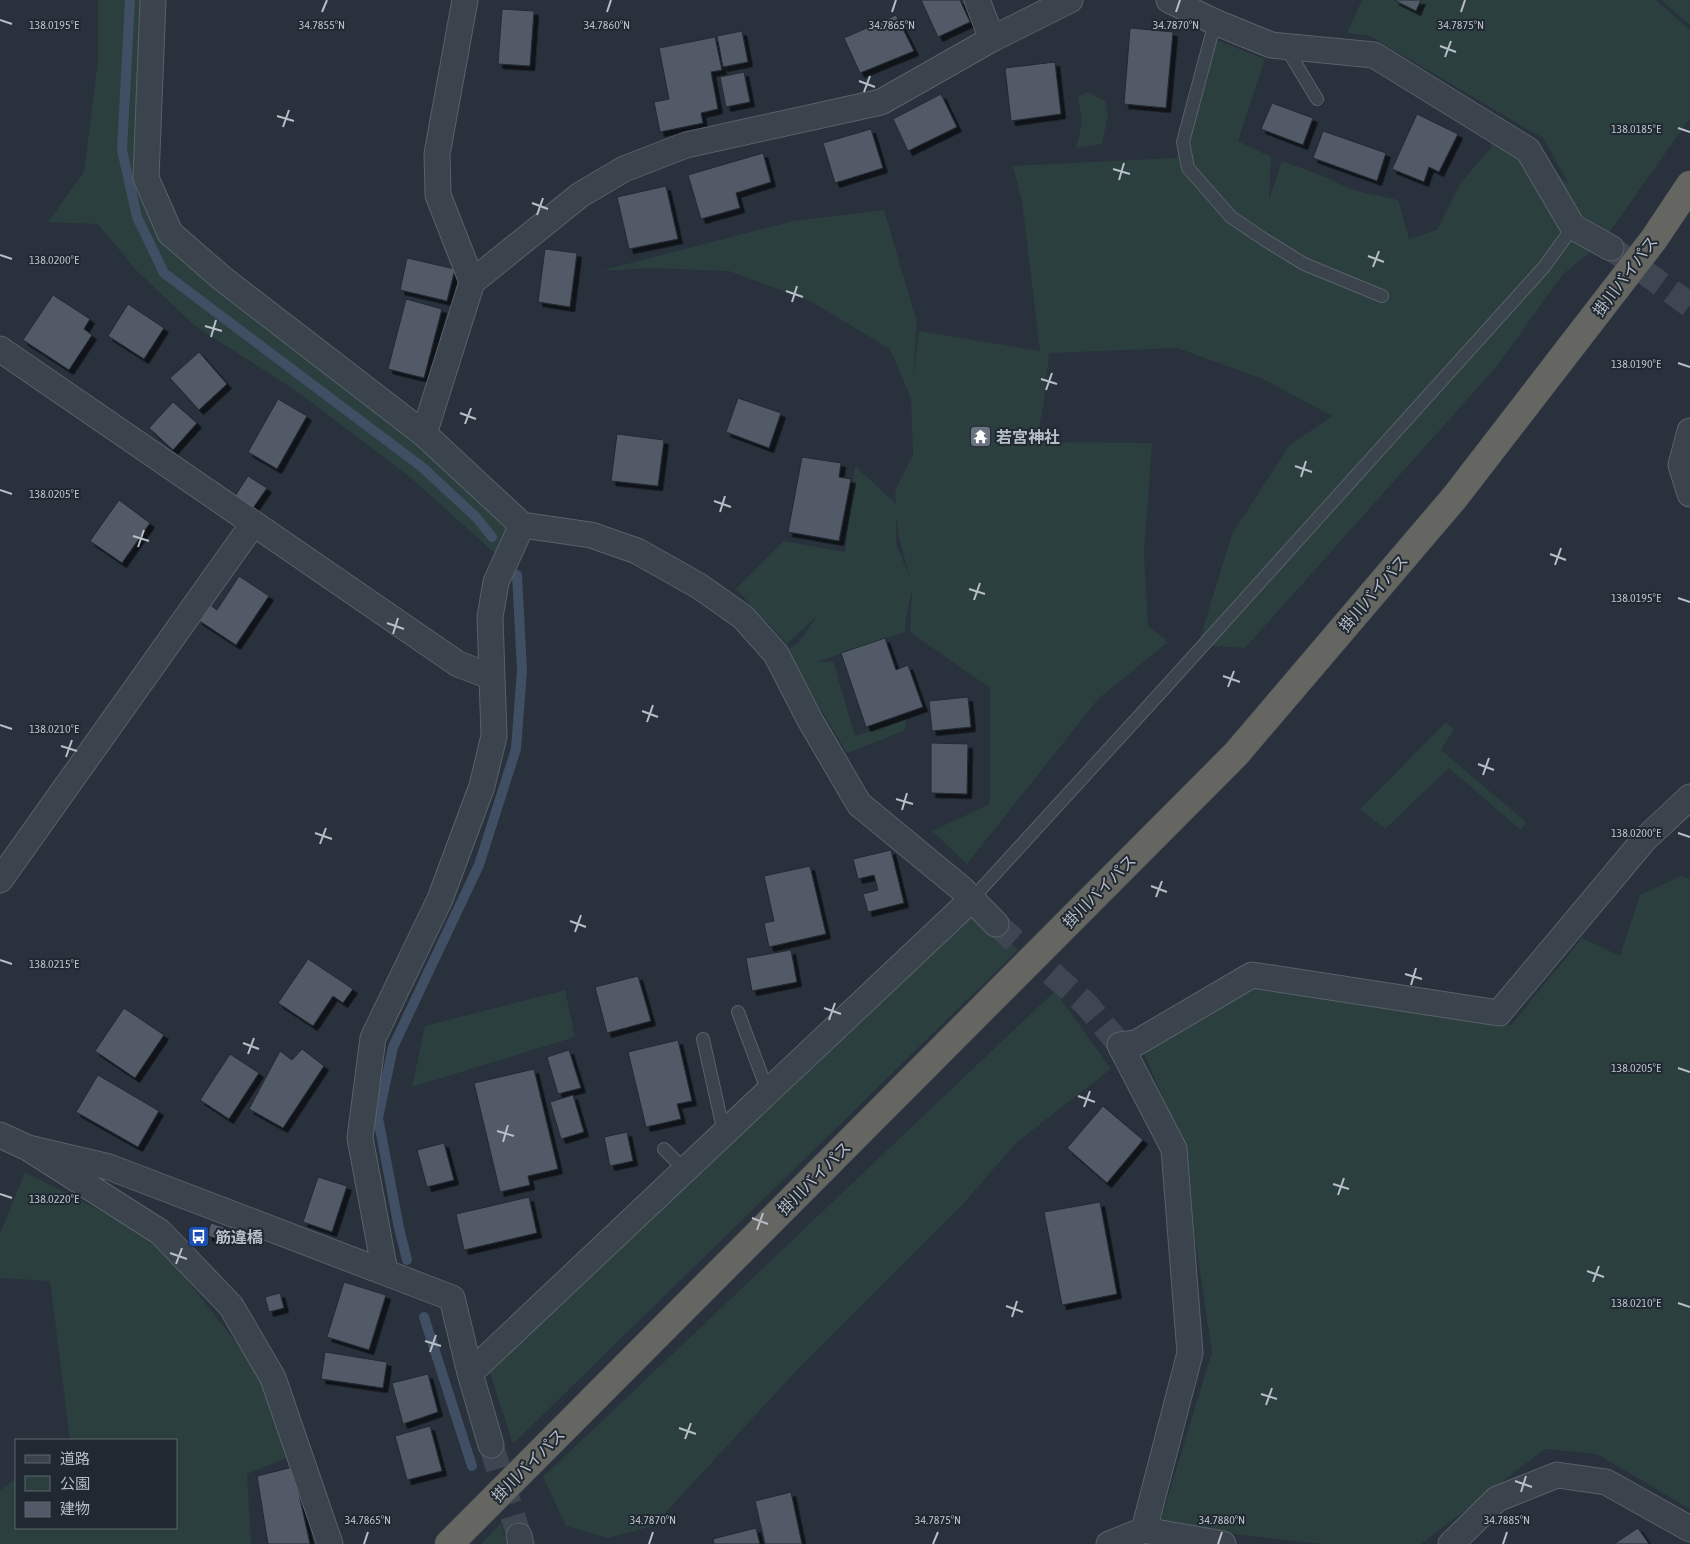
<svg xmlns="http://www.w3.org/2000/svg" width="1690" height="1544" viewBox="0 0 1690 1544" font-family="'Asap Condensed','Noto Sans JP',sans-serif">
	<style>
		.green { fill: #2c3f3f; fill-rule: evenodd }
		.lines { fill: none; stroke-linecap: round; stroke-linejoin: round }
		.stream { stroke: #404f63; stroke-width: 10 }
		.building { fill: #515a66; stroke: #222a33; filter: url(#shadow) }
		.minor-tunnel { stroke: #3d4651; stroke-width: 25; stroke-dasharray: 25 12; stroke-linecap: butt }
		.service-casing { stroke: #59616a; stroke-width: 14 }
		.minor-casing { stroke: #59616a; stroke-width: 27 }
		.trunk-casing { stroke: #464e57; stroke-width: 29 }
		.service { stroke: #3b434c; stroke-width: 12 }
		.minor { stroke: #3b434c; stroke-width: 25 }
		.trunk { stroke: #656562; stroke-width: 28 }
		.ticks { fill: none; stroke: #b7bec7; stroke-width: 2 }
		.labels { text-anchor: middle; stroke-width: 4; stroke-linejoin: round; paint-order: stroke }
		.street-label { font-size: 16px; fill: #b7bec7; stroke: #202831 }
		.poi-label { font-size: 16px; font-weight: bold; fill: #b7bec7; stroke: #202831; text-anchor: start }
		.ticks-label { font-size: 12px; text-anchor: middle; fill: #b7bec7; stroke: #202831; stroke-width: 4; stroke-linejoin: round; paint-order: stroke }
	</style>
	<defs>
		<filter id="shadow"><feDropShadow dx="4.5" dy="4.5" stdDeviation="0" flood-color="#0009"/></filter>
	</defs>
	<rect width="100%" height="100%" fill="#28313c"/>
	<path class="green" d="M98,0H151L146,178L170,233L516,520L497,555L411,478L298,392L195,326L136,270L98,224L48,222L84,172L98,61Z
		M1362,0H1656L1690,30V118L1602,243L1563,274L1497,366L1245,648L1198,645L1232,534L1289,446L1332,416L1263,379L1177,348L1049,353L1044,402L1036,442L1152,443L1144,553L1148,626L1168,642L1098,699L967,864L932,831L990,804V688L910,632L912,590L906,617L905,632L817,662L833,661L855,736L907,719L904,731L847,753L786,651L798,643L818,615L787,644L736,589L784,541L845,552L855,466L896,504L895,491L913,455L911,398L890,349L810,301L729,271L650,268L600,271L793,221L884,210L917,322L913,379L919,331L1040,351L1022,201L1013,166L1176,158L1216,40L1265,59L1238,141L1271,157L1269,200L1282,161L1320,175L1353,190L1398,200L1409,239L1437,230L1460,184L1490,149L1501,116L1569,185L1544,139L1370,36L1347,33ZM896,516L899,538L910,578L896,544Z
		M1661,0H1690V25Z
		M1087,92L1105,101L1108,115L1102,144L1076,148L1082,123L1078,97Z
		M1446,722L1454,729L1441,750L1526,822L1521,830L1449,768L1385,829L1360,809Z
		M1681,876L1690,879V1509L1597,1454L1545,1449L1421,1544H1323L1159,1526L1212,1352L1180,1138L1142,1049L1257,989L1511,1025L1582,938L1620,956L1640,895Z
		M972,899L1018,950L513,1444L489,1370Z
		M565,990L575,1037L412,1087L425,1026Z
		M1055,991L1111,1069L1017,1142L963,1204L797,1370L653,1526L608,1538L566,1526L543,1477Z
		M25,1172L155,1239L264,1378L289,1457L247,1474L251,1544H0V1490L16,1478V1528H176V1440H70L50,1281L0,1278V1234Z
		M501,1523L507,1544H481Z"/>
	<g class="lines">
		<path class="stream" d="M130,0L122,150L137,217L164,273L422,467L476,517L492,537
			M407,1260L399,1228L378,1118L393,1047L479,865L516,749L522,670L517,575
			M424,1317L472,1466"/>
	</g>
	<path class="building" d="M921,0H960L970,22L938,37Z
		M1394,0H1421L1416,11Z
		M502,9L534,11L530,66L498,64Z
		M896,15L914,51L860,73L844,38Z
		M1130,28L1173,32L1166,108L1124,104Z
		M742,31L748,62L723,67L717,36Z
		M715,37L722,70L711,72L718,109L701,113L703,123L660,132L654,102L669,99L659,48Z
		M1055,62L1061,114L1011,121L1005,68Z
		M744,72L750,102L726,107L720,77Z
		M941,94L957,127L908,151L893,119Z
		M1272,103L1313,118L1303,145L1261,129Z
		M1417,114L1458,134L1439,172L1429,167L1424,182L1392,169Z
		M871,129L883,168L835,183L823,143Z
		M1323,131L1386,153L1377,181L1313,158Z
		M763,153L771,182L736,193L740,208L701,219L688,175Z
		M666,186L678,239L629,249L617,197Z
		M545,249L577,253L570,307L538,302Z
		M407,258L455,269L447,301L400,290Z
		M53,295L90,319L84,329L92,335L69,370L23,340Z
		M406,299L442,309L424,378L388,369Z
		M128,304L164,328L144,359L108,336Z
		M199,352L227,384L199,410L170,378Z
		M738,398L781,413L769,448L726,432Z
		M278,399L307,416L277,469L248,452Z
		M173,402L197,423L173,450L149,428Z
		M617,434L664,440L658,486L611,481Z
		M802,457L841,463L839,477L851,479L839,541L788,532Z
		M248,476L267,488L253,508L235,496Z
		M119,500L150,523L122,563L90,541Z
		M239,576L269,596L236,645L198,620L209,604L217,610Z
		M885,638L896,670L908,665L923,707L866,727L841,653Z
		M968,697L971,727L932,731L929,701Z
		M931,743L968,744L967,794L931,793Z
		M891,850L904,903L868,912L863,894L878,890L874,875L858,879L853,859Z
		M810,866L826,934L769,947L764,923L774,921L764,876Z
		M791,950L797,982L752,991L746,958Z
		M308,959L353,989L343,1003L333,996L313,1026L278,1003Z
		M638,976L651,1021L607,1033L595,987Z
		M124,1008L164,1035L135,1078L95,1051Z
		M678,1040L692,1101L677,1104L681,1119L646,1127L628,1052Z
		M302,1049L324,1066L283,1128L249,1109L280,1051L292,1060Z
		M569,1050L581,1088L558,1094L547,1057Z
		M230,1054L259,1073L229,1119L200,1100Z
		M534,1069L558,1169L528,1176L530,1185L500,1192L474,1083Z
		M98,1075L159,1111L138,1147L76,1112Z
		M573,1095L584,1132L561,1139L550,1102Z
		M1103,1106L1143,1140L1107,1183L1067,1148Z
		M627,1132L633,1161L610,1166L604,1137Z
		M444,1143L454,1180L427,1187L417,1150Z
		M318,1177L347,1186L332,1232L303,1222Z
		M529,1197L537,1233L464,1250L456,1214Z
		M1100,1202L1117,1294L1062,1305L1044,1212Z
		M211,1223L230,1229L227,1241L207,1236Z
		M344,1282L386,1295L369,1350L327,1337Z
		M280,1293L284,1308L269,1312L265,1297Z
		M325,1352L387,1362L383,1388L321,1379Z
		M428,1374L438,1412L403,1424L392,1383Z
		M430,1426L442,1471L407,1480L395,1436Z
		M293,1467L310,1544H268L257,1476Z
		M791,1492L802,1544H765L755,1501Z
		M756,1528L760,1544H714L713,1539Z
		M1638,1528L1649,1544H1614Z"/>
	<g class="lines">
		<path class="minor-tunnel" d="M1611,248L1690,305
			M996,924L1086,1004L1120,1045
			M491,1445L519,1536"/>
		<defs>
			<path id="service" d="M1215,22L1183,142L1188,168L1231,217L1265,240L1304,264L1382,296
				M1285,46L1317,99
				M972,899L1162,691L1544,267L1573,227
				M738,1012L768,1092
				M703,1039L724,1133
				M664,1149L685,1170"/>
			<path id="minor" d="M153,0L146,178L170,233L223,279L424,434L522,525L591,535L637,551L699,586L743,617L776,654L810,720L859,804L962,889L996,924
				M465,0L437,154L438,195L472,282
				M977,0L992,39
				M1169,0L1215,22L1271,45L1374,55L1528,150L1573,227L1611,248
				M0,349L458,664L492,677
				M1690,431L1681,465L1690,494
				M424,434L472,282L580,195L624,169L686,145L881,102L992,39L1070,0
				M0,880L253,524
				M0,1135L28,1148L160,1232L231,1306L273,1378L330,1544
				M28,1148L109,1167L452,1298L470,1373L491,1445
				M385,1272L360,1138L373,1038L440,899L482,786L494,736L490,617L496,582L522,525
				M470,1373L972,899
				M1144,1530L1190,1353L1174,1149L1120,1045L1136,1043L1252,975L1499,1013L1644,840L1690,797
				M519,1536L521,1544
				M1109,1544L1144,1530L1223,1544
				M1451,1544L1497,1499L1557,1475L1606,1482L1690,1529"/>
			<path id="trunk" d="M449,1544L1236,754L1455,497L1654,239L1690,185"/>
		</defs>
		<use href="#service" class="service-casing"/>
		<use href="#minor" class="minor-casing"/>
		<use href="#trunk" class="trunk-casing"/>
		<use href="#service" class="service"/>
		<use href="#minor" class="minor"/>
		<use href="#trunk" class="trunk"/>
	</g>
	<path class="ticks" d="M322,12L327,0M607,12L611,0M892,12L896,0M1176,12L1180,0M1461,12L1465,0M0,20L12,24M1440,46L1456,52M1445,57L1451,41M859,81L875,87M864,92L870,76M277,116L294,121M283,127L289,110M1678,128L1690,132M1113,169L1130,174M1119,180L1124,163M532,203L548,209M537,215L543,198M0,255L12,259M1368,256L1384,262M1373,267L1379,251M786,291L803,297M792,302L797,286M205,326L222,331M211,337L216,320M1678,363L1690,367M1041,379L1057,384M1046,390L1052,373M460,413L476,419M465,424L471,408M1295,466L1312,472M1301,477L1306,461M0,490L12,494M714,501L731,507M720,512L725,496M133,536L149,541M138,547L144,530M1550,554L1566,560M1555,565L1561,548M969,589L985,594M1678,598L1690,602M974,600L980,583M387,623L404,629M393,634L398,618M1223,676L1240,682M1228,687L1234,671M642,711L658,717M647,722L653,705M0,725L12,729M61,746L77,751M66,757L72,740M1478,764L1494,770M1483,775L1489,758M896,799L913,804M902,810L907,793M315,833L332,839M1678,833L1690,837M320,844L326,828M1151,886L1167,892M1156,897L1162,881M570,921L586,927M575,932L581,915M0,960L12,964M1405,974L1422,979M1411,985L1416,968M824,1008L841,1014M829,1020L835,1003M243,1043L259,1049M248,1054L254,1038M1678,1068L1690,1072M1078,1096L1095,1102M1084,1107L1090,1091M497,1131L514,1136M503,1142L508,1125M1333,1184L1349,1189M0,1194L12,1198M1338,1195L1344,1178M752,1218L768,1224M757,1230L763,1213M170,1253L187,1259M176,1264L182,1248M1587,1271L1604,1277M1593,1282L1599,1266M1678,1303L1690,1307M1006,1306L1023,1312M1012,1317L1017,1301M425,1341L441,1346M430,1352L436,1335M1261,1394L1277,1399M1266,1405L1272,1388M679,1428L696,1434M685,1439L691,1423M1515,1481L1532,1487M1521,1492L1526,1476M364,1544L368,1532M649,1544L653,1532M933,1544L938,1532M1218,1544L1222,1532M1503,1544L1507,1532"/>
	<defs>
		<symbol id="temple-square" viewBox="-11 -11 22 22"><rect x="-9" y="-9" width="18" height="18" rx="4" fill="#6b7280" stroke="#202831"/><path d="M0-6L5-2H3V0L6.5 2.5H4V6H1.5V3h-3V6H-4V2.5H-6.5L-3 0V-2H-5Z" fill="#fff"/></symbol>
		<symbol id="bus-square" viewBox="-11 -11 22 22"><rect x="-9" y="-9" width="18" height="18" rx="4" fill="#1a4fb4" stroke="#202831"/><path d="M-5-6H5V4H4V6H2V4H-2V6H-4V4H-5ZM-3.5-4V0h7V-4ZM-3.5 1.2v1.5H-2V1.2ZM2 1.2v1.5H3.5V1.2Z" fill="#fff"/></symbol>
	</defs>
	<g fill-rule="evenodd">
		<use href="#temple-square" x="968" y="424" width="25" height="25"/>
		<use href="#bus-square" x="186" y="1224" width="25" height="25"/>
	</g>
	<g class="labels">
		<g class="street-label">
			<text transform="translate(1625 276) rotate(-53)" y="6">掛川バイパス</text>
			<text transform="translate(1373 593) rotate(-49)" y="6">掛川バイパス</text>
			<text transform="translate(1099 891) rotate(-45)" y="6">掛川バイパス</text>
			<text transform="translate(814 1178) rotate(-45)" y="6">掛川バイパス</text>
			<text transform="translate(528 1465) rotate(-45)" y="6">掛川バイパス</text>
		</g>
		<g class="poi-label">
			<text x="996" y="443">若宮神社</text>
			<text x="215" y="1243">筋違橋</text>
		</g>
	</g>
	<g class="ticks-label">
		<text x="54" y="29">138.0195°E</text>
		<text x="322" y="29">34.7855°N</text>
		<text x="607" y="29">34.7860°N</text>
		<text x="892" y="29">34.7865°N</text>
		<text x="1176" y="29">34.7870°N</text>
		<text x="1461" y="29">34.7875°N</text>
		<text x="1636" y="133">138.0185°E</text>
		<text x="54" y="264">138.0200°E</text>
		<text x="1636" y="368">138.0190°E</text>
		<text x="54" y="498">138.0205°E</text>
		<text x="1636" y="602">138.0195°E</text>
		<text x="54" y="733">138.0210°E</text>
		<text x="1636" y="837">138.0200°E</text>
		<text x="54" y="968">138.0215°E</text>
		<text x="1636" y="1072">138.0205°E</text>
		<text x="54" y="1203">138.0220°E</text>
		<text x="1636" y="1307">138.0210°E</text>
		<text x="368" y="1524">34.7865°N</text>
		<text x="653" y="1524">34.7870°N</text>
		<text x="938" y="1524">34.7875°N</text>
		<text x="1222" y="1524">34.7880°N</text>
		<text x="1507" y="1524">34.7885°N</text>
	</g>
	<rect x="15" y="1439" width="162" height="90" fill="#202831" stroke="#5c646d"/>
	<rect x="25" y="1455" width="25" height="8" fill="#3b434c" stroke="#5c646d"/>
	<text x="60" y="1464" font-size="15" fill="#b7bec7">道路</text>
	<rect x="25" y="1476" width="25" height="15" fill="#2c3f3f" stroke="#5c646d"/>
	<text x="60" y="1489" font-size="15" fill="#b7bec7">公園</text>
	<rect x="25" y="1502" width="25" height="15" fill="#515a66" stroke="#5c646d"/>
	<text x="60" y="1514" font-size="15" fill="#b7bec7">建物</text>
</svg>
